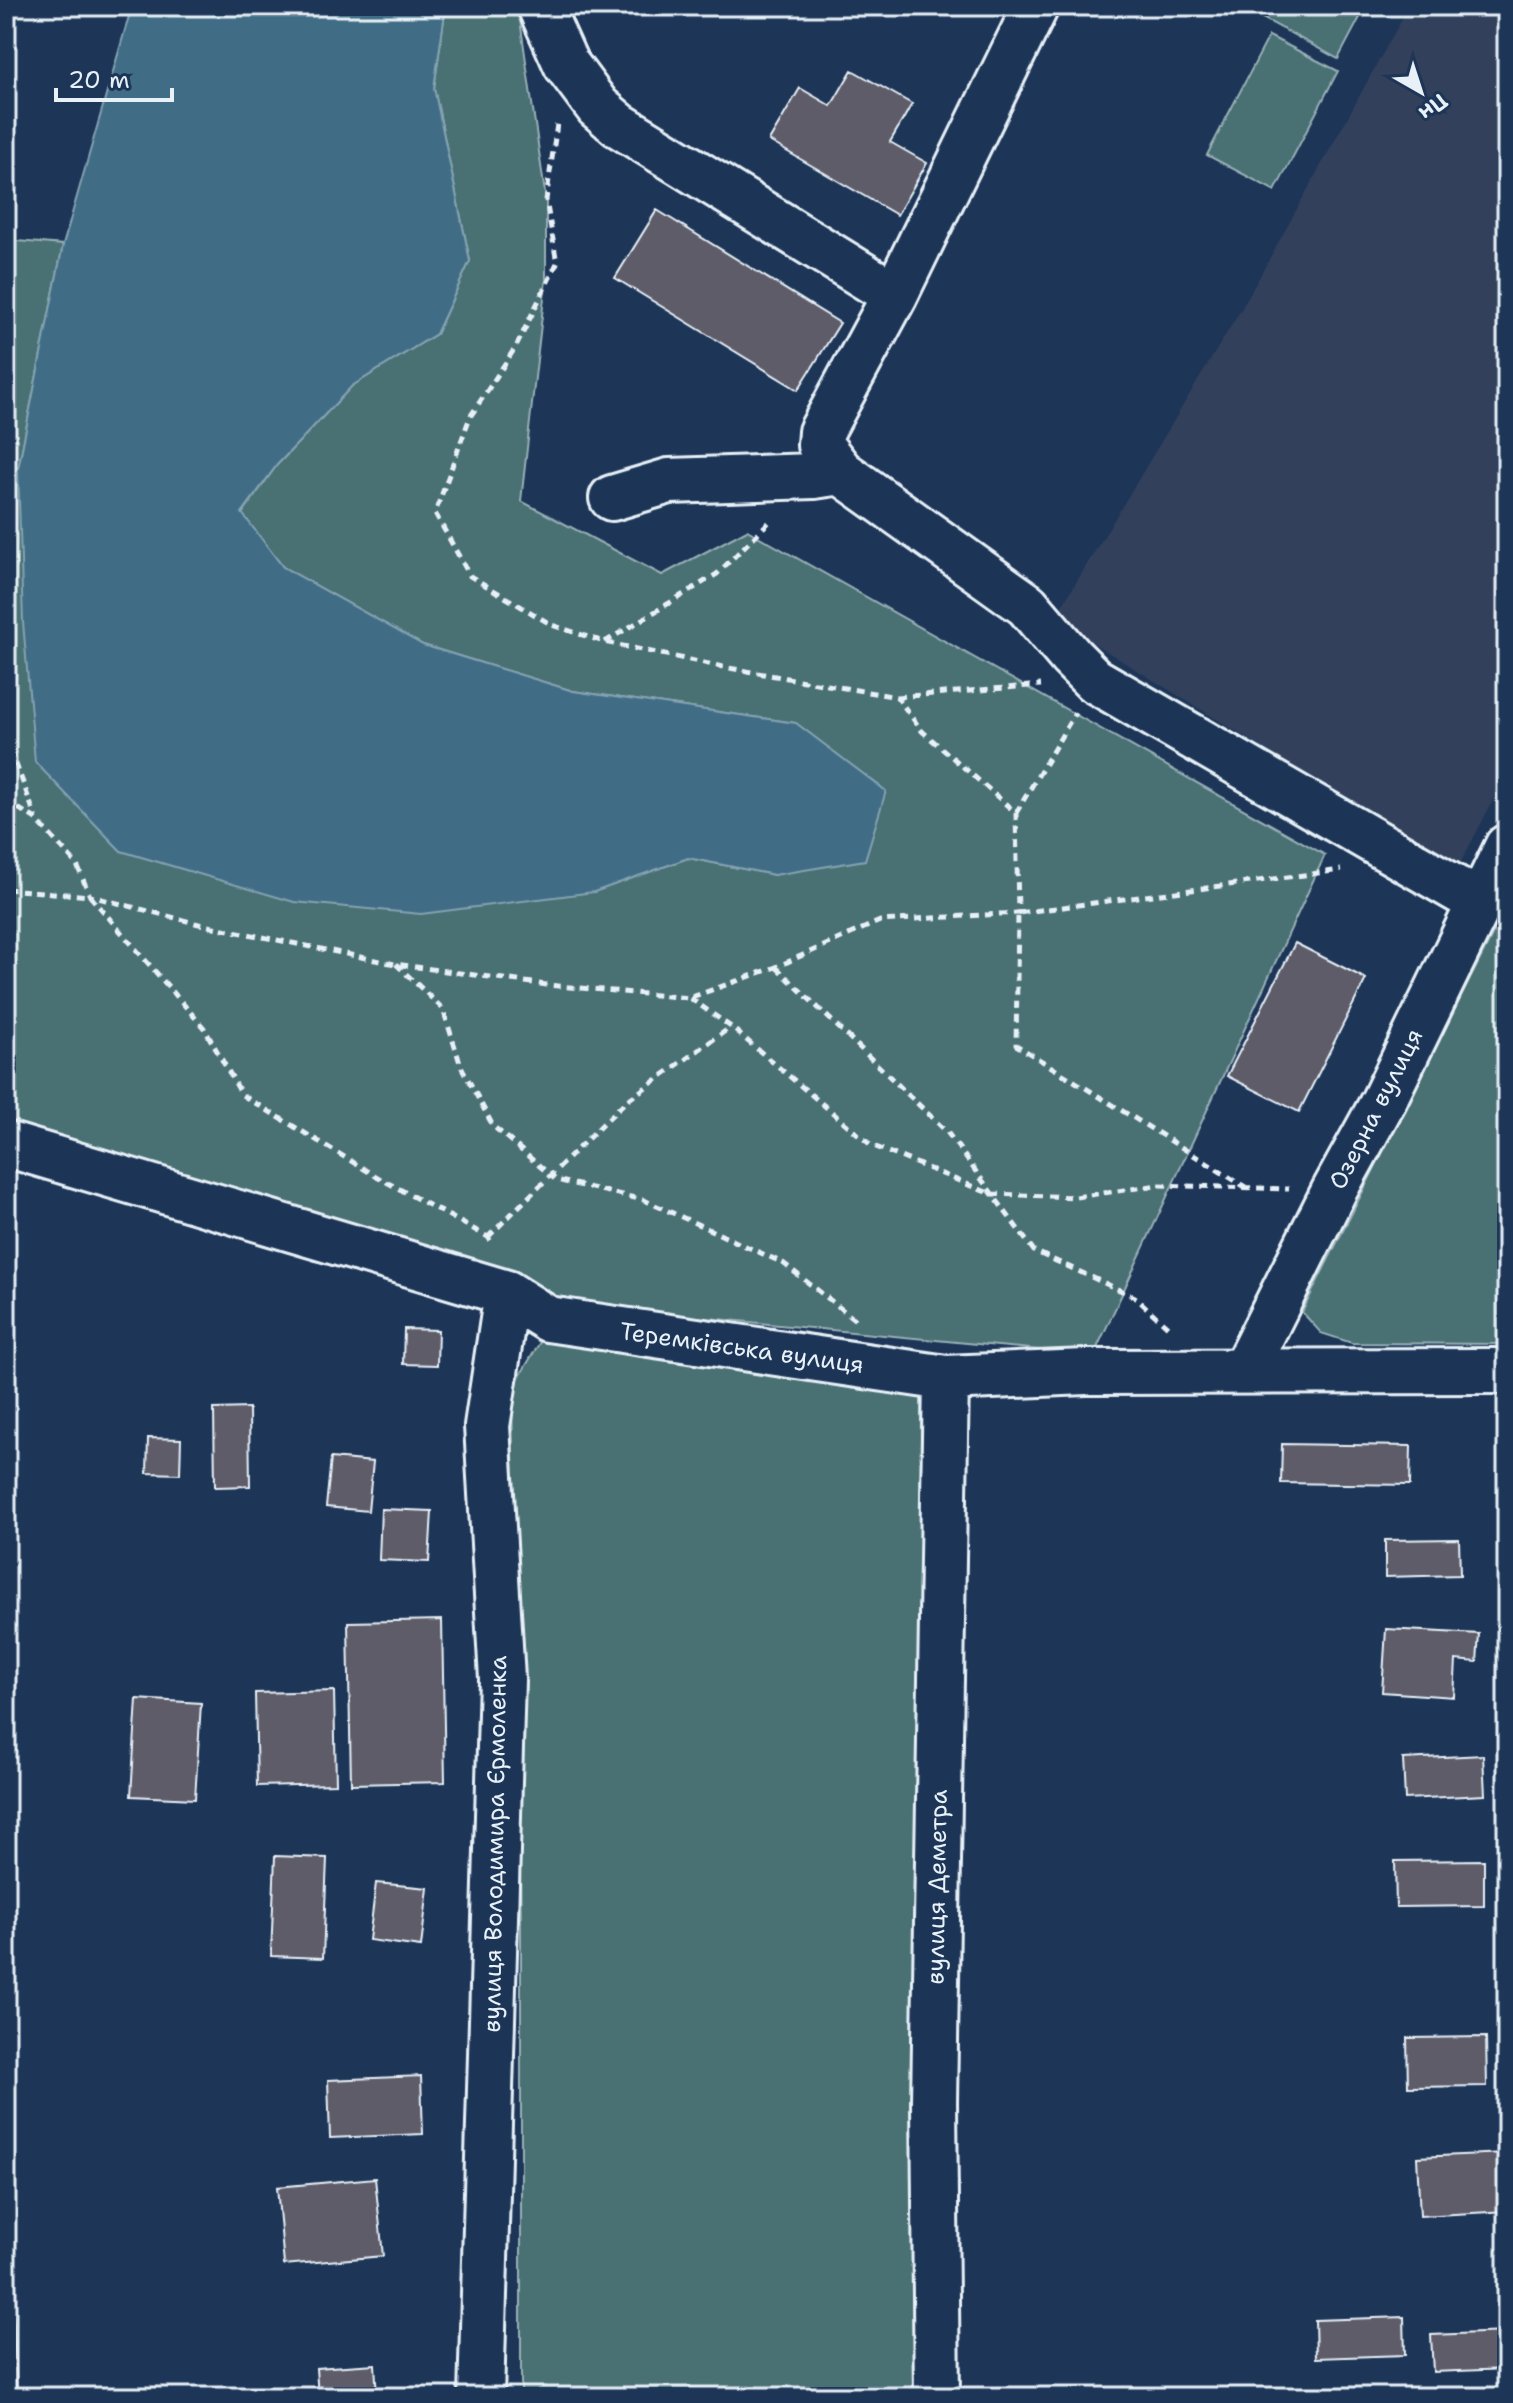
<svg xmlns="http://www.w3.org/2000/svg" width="1513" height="2403" viewBox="0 0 1513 2403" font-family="'Shantell Sans',sans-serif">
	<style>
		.built { fill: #30415c }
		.green { fill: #486f73; stroke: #98b0b6; stroke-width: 2 }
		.water { fill: #416d85; stroke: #84a2b3; stroke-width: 2 }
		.building { fill: #5e5c69; stroke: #e8f1f8; stroke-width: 2 }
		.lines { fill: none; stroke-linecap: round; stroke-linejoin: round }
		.minor-casing { stroke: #e8f1f8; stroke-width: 50 }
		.path { stroke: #e8f1f8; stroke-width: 5; stroke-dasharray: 8 6; stroke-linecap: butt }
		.minor { stroke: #1d3557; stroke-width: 44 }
		.labels { text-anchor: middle; stroke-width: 6; stroke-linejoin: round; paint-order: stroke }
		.street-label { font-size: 24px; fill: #e8f1f8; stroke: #1d3557 }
	</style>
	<rect width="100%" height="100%" fill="#1d3557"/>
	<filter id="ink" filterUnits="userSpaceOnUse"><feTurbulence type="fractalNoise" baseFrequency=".0125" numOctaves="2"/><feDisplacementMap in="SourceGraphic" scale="16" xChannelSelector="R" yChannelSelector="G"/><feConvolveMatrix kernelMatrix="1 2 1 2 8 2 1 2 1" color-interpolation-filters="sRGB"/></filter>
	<g filter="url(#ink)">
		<path class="built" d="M1409,6H1507V774L1458,868L1054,619L1246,301Z"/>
		<path class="green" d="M446,6H518L546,200V280L521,501L662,575L747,530L1325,855L1097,1348L1083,1354L560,1304L6,1120V240L63,245L18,469L594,892L688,858L774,875L796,723L573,691L423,645L283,567L242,514L277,465L352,386L436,334L470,261L434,88Z
			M1262,6H1366L1338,59L1257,15Z
			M1269,36L1338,71L1275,191L1207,155Z
			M1507,906V1344L1352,1343L1321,1333L1302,1312Z
			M546,1332L921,1390L918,2397H521V1925L512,1389Z"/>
		<path class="water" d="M130,6H446L434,88L470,261L436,334L352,386L277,465L242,513L283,567L423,645L573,691L796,723L886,791L865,860L774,875L688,858L594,892L421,914L294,902L121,851L35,762L23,622L18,469L63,245L129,16Z"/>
		<path class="building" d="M852,70L912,104L890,142L927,163L897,215L769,141L800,88L831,106Z
			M657,210L840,323L798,390L615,278Z
			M1295,943L1366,979L1299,1112L1227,1076Z
			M404,1329L438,1330L437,1365L403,1364Z
			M249,1408L250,1486L215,1487L214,1409Z
			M148,1438L181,1439L180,1474L147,1473Z
			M1282,1444L1411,1446L1410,1485L1281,1483Z
			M331,1458L373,1462L368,1511L326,1507Z
			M381,1509L432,1511L429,1562L379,1560Z
			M1459,1539L1460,1575L1385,1577V1540Z
			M442,1620L445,1782L351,1784L348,1622Z
			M1386,1629L1479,1634L1477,1662L1456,1660L1454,1697L1382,1692Z
			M334,1691L336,1784L257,1786L255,1693Z
			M137,1699L201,1703L195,1799L131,1796Z
			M1483,1755L1485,1795L1405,1799L1403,1759Z
			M275,1856L327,1858L323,1958L271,1956Z
			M1484,1860V1906L1396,1907L1395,1861Z
			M376,1883L428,1888L421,1947L369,1940Z
			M1486,2037L1487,2086L1408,2087L1407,2038Z
			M421,2076L423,2134L330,2138L328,2080Z
			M1506,2153L1507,2211L1420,2216L1417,2157Z
			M375,2178L383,2256L284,2265L277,2187Z
			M6,2302H13L17,2397H6Z
			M1404,2317L1405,2355L1316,2358L1315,2320Z
			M1507,2332V2369L1433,2372L1431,2335Z
			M375,2364L377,2397H318L316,2368Z"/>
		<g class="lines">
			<defs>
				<path id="minor" d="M540,6L566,64L598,107L619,125L895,295
					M1036,6L895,295L821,432L820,445L841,472L1027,605L1071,657L1094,680L1479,902
					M612,498L669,481L814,476L841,472
					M6,1144L507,1293L548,1319L946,1378L1086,1372L1507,1371
					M1244,1371L1334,1191L1384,1100L1507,847
					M481,2397L502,1679L487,1426L507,1293
					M937,2397L934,2102L946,1378"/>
			</defs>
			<use href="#minor" class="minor-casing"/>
			<path class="path" d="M605,642L717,574L770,521
				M897,697L1041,685
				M6,737L36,818
				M6,801L36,819L77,865L90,896L199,924L395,964L547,985L689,998L776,967L880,921L1018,913L1016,813L922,731L897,697L723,667L604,642L552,625L470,576L435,513L470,417L517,345L557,263L546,200L557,124
				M1016,813L1075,713
				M6,889L90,896L204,1028L242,1095L379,1178L488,1237L493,1244
				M396,964L443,1009L461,1066L493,1126L556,1180L644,1200L783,1263L858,1322
				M776,967L947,1132L1034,1251L1135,1297L1170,1329
				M690,998L731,1027L871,1145L991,1194L1076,1197L1158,1185L1289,1189
				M1247,1188L1016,1045L1018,913L1341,870
				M488,1237L625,1102L731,1027"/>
			<use href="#minor" class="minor"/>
		</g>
	</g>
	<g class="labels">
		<g class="street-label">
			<text transform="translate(1376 1109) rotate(-63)" y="8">Озерна вулиця</text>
			<text transform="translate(742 1348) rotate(8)" y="8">Теремківська вулиця</text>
			<text transform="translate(495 1844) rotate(-89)" y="8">вулиця Володимира Єрмоленка</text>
			<text transform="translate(937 1887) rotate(-89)" y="8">вулиця Деметра</text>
		</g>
	</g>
	<rect width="1513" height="2403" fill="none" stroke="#1d3557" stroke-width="32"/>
	<rect x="16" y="16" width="1481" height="2371" fill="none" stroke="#e8f1f8" stroke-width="3" filter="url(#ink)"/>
	<g transform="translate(1421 92) rotate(141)" stroke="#1d3557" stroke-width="6" paint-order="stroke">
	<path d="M0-6L14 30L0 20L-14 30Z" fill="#e8f1f8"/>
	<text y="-12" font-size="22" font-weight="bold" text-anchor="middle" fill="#e8f1f8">Пн</text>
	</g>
	<path d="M56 88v12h116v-12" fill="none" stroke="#e8f1f8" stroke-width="4"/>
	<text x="68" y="88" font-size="24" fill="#e8f1f8" stroke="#1d3557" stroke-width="6" paint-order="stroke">20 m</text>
</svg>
